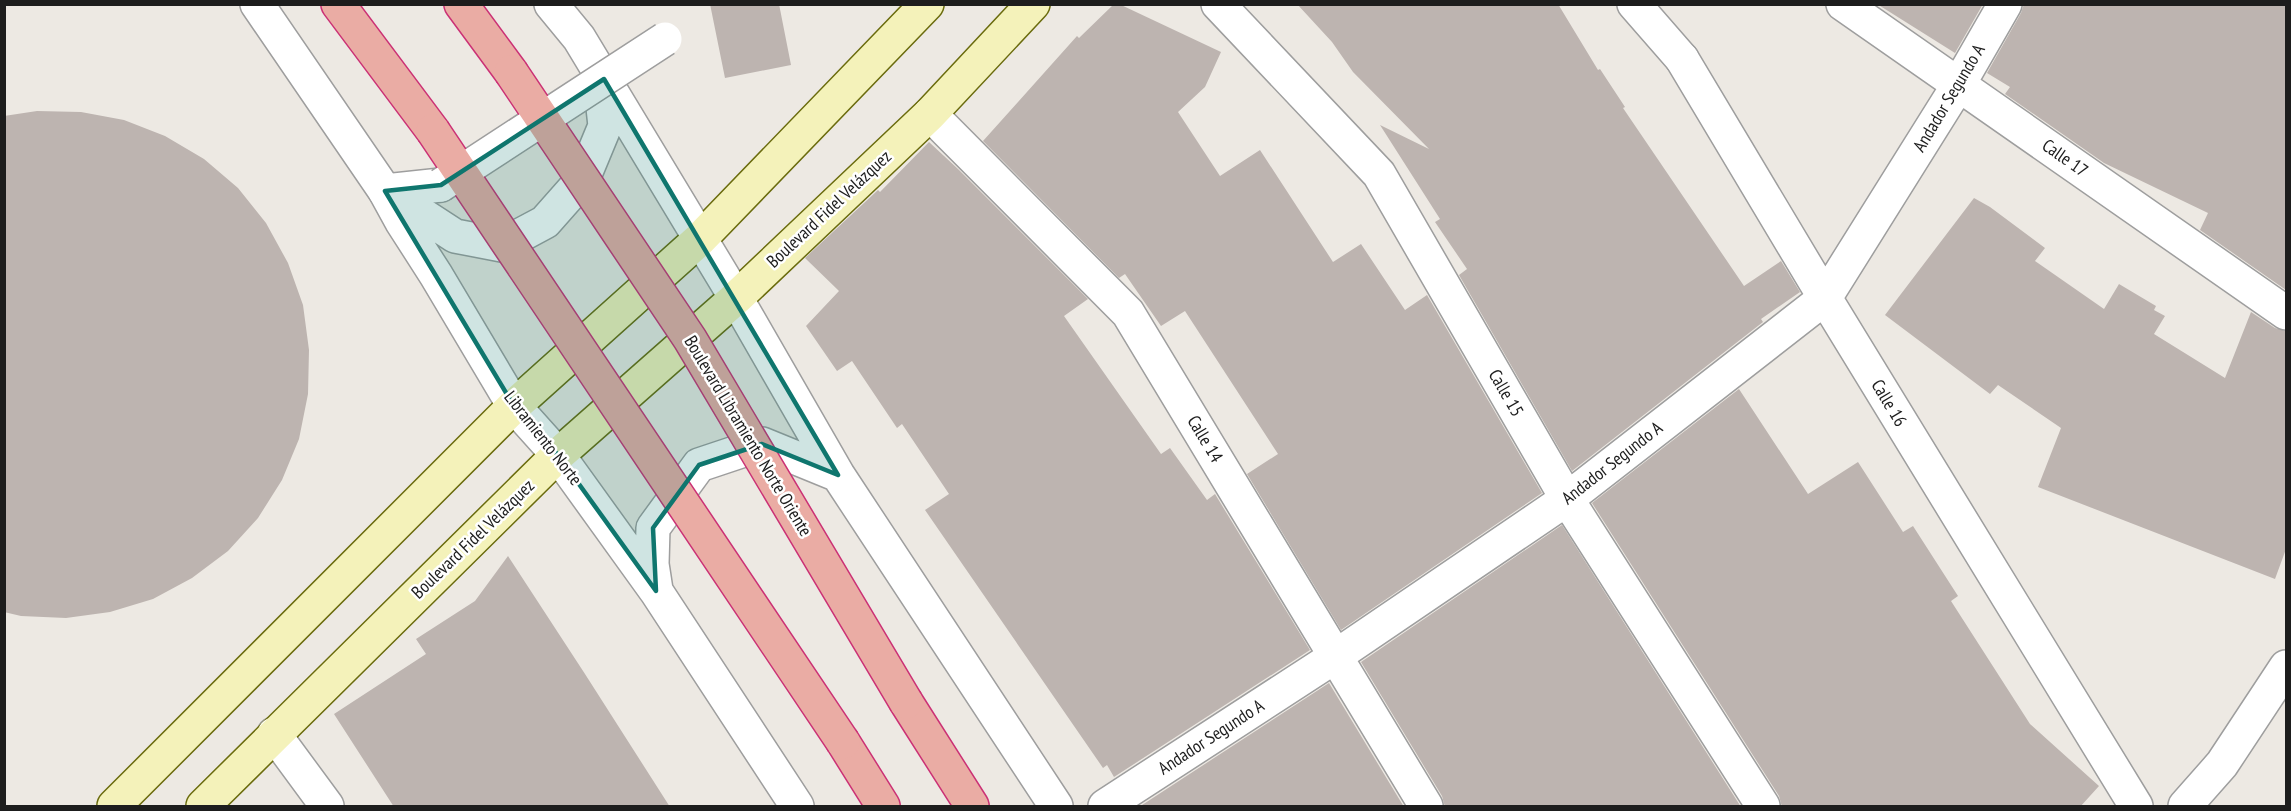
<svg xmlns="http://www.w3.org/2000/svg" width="2291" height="811" viewBox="0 0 2291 811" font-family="'PT Sans Narrow',sans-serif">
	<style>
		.building { fill: #bdb4b0 }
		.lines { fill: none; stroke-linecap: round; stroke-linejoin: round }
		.pedestrian-casing { stroke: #9e9e9e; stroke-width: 36 }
		.minor-casing { stroke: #9e9e9e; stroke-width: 36 }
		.tertiary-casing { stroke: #9e9e9e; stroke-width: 36 }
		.secondary-casing { stroke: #6a6b0d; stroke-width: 36 }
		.trunk-casing { stroke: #cb3175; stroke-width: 36 }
		.pedestrian { stroke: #fff; stroke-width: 33 }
		.minor { stroke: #fff; stroke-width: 33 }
		.tertiary { stroke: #fff; stroke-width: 33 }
		.secondary { stroke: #f4f2ba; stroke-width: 33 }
		.trunk { stroke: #eaaca4; stroke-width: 33 }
		.pedestrian-bridge-casing { stroke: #9e9e9e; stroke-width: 36; stroke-linecap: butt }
		.trunk-bridge-casing { stroke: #cb3175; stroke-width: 36; stroke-linecap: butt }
		.pedestrian-bridge { stroke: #fff; stroke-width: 33 }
		.trunk-bridge { stroke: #eaaca4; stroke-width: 33 }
		.marked { fill: #0f766e; fill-opacity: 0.2; stroke: #0f766e; stroke-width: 4.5; stroke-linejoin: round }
		.labels { text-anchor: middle; stroke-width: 5; stroke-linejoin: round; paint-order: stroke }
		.street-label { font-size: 18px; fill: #1d1d1d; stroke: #fff }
	</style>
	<rect width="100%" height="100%" fill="#ede9e3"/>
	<path class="building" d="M710,4H779L791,65L725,78Z
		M1114,4H1119L1221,52L1205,87L1178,112L1220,176L1260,150L1333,262L1361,244L1405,310L1427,295L1542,493L1341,630L1247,474L1278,454L1185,311L1161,326L1125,274L1119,278L983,141L1077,36L1079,38Z
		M1297,4H1558L1598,70L1600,69L1625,107L1623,108L1744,286L1781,261L1800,292L1761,319L1763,322L1572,471L1459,275L1467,269L1435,222L1440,219L1380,125L1429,149L1353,72L1332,42Z
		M1877,4H1983L1955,53Z
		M2024,4H2286V290L2200,230L2208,213L2104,163L2005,94L2010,87L1987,73L2021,13Z
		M37,111L81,112L124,120L165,136L204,159L238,188L266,223L288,263L303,305L309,350L308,394L299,439L282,480L258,518L228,551L192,578L153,599L110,612L66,618L21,616L4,612V116Z
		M929,142L958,169L1088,299L1064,316L1161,454L1170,448L1207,500L1215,494L1310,650L1114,777L1107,765L1103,768L925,510L949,494L902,424L897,428L852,361L837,371L806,326L839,291L805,258L878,190L880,192Z
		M1974,198L1990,207L2045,248L2035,261L2104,309L2119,284L2156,306L2154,310L2165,316L2154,334L2225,378L2251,312L2275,328L2286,331V549L2275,579L2038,487L2061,428L1998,385L1990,394L1885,315Z
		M1739,389L1808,494L1858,462L1903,532L1913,526L1958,596L1951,601L2030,724L2099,786L2080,807H1782L1779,796L1592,503Z
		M1562,525L1741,807H1445L1442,796L1361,662Z
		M508,556L585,674L670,807H394L334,714L426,654L416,639L475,601Z
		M1329,683L1404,807H1139Z"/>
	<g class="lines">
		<defs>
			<path id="pedestrian" d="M1218,4L1379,174L1567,499L1763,806
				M1843,4L2286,313
				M1682,59L1825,298L2136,806
				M930,114L1128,313L1426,806
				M385,191L441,185
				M1105,806L1336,656L1567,499L1825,298L1959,84L2005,4"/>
			<path id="minor" d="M1634,4L1682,59
				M274,734L327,806
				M2185,806L2222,764L2286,667"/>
			<path id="tertiary" d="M257,4L385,191L402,222L436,275L514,406L558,455L656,591L797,806
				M551,4L579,38L736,298L838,475L1056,806
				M389,193L455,236L502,245L545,222L583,179L605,126L601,89L598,81
				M656,590L652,564L653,528L699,465L762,444L838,475"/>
			<path id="secondary" d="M114,806L514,406L700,239L927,4
				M203,806L558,455L736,298L930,114L1033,4"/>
			<path id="trunk" d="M338,4L433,131
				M461,4L511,72
				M906,702L972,806
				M843,742L883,806"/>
		</defs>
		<use href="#pedestrian" class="pedestrian-casing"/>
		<use href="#minor" class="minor-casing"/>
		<use href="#tertiary" class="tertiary-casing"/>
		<use href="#secondary" class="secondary-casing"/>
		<use href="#trunk" class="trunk-casing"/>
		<use href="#pedestrian" class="pedestrian"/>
		<use href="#minor" class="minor"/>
		<use href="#tertiary" class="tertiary"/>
		<use href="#secondary" class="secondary"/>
		<use href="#trunk" class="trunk"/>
		<defs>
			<path id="pedestrian-bridge" d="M441,185L665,39"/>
			<path id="trunk-bridge" d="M511,72L690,339L906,702
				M433,131L843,742"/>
		</defs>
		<use href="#pedestrian-bridge" class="pedestrian-bridge-casing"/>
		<use href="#trunk-bridge" class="trunk-bridge-casing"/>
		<use href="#pedestrian-bridge" class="pedestrian-bridge"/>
		<use href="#trunk-bridge" class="trunk-bridge"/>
	</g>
	<path class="marked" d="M604,79L838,475L762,444L699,465L653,528L656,591L558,455L514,406L385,191L441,185Z"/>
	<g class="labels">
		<g class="street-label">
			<text transform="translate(1949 98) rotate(-59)" y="6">Andador Segundo A</text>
			<text transform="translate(2065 158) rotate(35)" y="6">Calle 17</text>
			<text transform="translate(829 209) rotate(-43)" y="6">Boulevard Fidel Velázquez</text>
			<text transform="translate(1506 393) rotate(60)" y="6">Calle 15</text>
			<text transform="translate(1889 403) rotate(59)" y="6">Calle 16</text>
			<text transform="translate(748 436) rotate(59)" y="6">Boulevard Libramiento Norte Oriente</text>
			<text transform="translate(543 438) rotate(52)" y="6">Libramiento Norte</text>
			<text transform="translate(1205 439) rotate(59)" y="6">Calle 14</text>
			<text transform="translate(1612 463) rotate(-38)" y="6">Andador Segundo A</text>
			<text transform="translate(473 539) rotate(-44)" y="6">Boulevard Fidel Velázquez</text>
			<text transform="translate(1211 737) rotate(-33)" y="6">Andador Segundo A</text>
		</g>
	</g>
	<rect width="2291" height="811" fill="none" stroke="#1d1d1d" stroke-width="12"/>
</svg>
